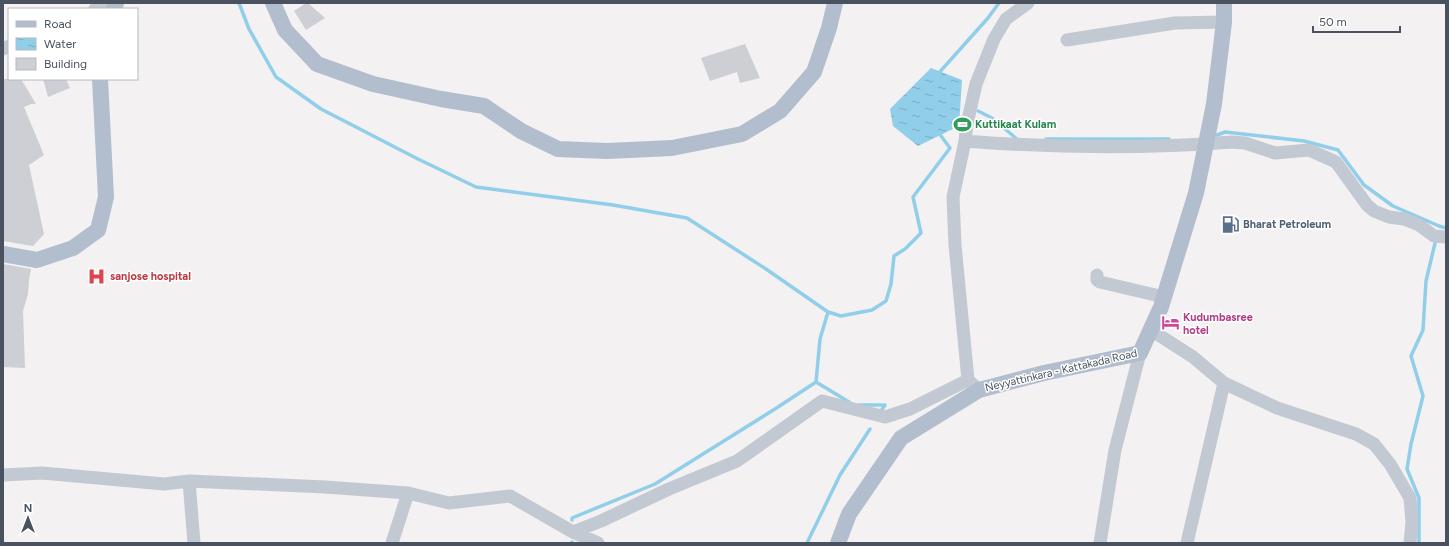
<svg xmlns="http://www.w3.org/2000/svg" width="1449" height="546" viewBox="0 0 1449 546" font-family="Figtree,sans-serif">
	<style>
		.water { fill: url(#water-ripples) }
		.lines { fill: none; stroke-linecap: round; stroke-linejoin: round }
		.stream { stroke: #91cee9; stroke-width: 3.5 }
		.building { fill: #cecfd5 }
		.minor { stroke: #c2c9d2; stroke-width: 13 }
		.major { stroke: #b2bdce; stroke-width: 16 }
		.labels { text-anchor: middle; stroke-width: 3; stroke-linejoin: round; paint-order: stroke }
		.leisure-label { font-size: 11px; font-weight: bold; fill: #27864d; stroke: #fff; text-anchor: start }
		.service-label { font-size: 11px; font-weight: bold; fill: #4e5e75; stroke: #fff; text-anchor: start }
		.health-label { font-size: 11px; font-weight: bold; fill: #be3a42; stroke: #fff; text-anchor: start }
		.hotel-label { font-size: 11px; font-weight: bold; fill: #b23c85; stroke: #fff; text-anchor: start }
		.street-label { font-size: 11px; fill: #49525e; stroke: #fff }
	</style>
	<defs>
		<pattern id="water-ripples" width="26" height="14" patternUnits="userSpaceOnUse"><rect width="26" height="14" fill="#91cee9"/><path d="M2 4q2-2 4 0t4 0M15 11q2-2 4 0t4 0" fill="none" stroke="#78aac0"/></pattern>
	</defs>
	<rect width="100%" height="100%" fill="#f3f1f1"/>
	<path class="water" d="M931,68L962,80L959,126L918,146L893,126L890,109Z"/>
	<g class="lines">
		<path class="stream" d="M239,3L249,29L276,77L321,109L416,158L476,187L613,205L687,218L766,269L828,312
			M937,75L988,18L999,3
			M978,111L992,118L1018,140
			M1217,135L1225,132L1304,141L1338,150L1364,185L1393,206L1439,226L1446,228
			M1046,139H1169
			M816,382L849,402
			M859,405H885L881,411
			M572,520V518L655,484L775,409L816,382L820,339L828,312L841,316L872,310L886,301L891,284L894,256L905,249L921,233L913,197L950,148L938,132
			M572,542V543
			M807,543L840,475L870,429
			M1419,543V498L1407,469L1411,444L1423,396L1411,356L1423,330L1426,281L1436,239"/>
	</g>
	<path class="building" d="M306,3H308L325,18L306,30L294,11Z
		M745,44L760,78L740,83L737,72L710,81L701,58Z
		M3,79H21L36,104H31L24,107L44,155L29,165L44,234L33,246L3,241Z
		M43,79H66L70,88L48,97Z
		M3,264L31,269L29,280L28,294L23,311L25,368L3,367Z"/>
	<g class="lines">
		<path class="minor" d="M95,9L108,3
			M1067,40L1175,23L1224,22
			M3,49L9,46
			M965,141C1054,148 1143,149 1232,142L1245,143L1275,153L1309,150L1336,162L1367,205L1374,211L1389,217L1404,219L1419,225L1434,236L1446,237
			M1097,275V280L1100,282L1164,297
			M1151,330L1193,357L1224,383L1277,408L1356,434L1374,444L1390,464L1410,498L1412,522L1410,543
			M968,380L955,245L953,197L965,141L967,124L976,84L994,39L1006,19L1028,3
			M3,475L42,473L164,484L189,481L325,487L408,493L449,503L510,496L573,532L601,521L669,489L737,461L822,401L885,417L910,409L968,380L979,390
			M189,481L194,543
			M573,532L598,543
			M392,543L408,493
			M1100,543L1115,450L1140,353
			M1187,543L1224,383"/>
		<path class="major" d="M273,3L285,30L317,64L373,84L441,99L484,106L521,131L558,149L607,151L672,148L742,134L780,111L814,72L829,28L835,3
			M114,9L116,3
			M3,254L37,260L73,248L98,230L106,197L100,79
			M838,543L849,514L901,438L979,390L1044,373L1140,353L1161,307L1196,193L1214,104L1224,22V3"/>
	</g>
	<defs>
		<symbol id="stadium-bare" viewBox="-9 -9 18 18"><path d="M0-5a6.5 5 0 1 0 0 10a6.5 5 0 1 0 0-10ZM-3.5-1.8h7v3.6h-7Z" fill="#2e9e5b" stroke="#fff" stroke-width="2.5" paint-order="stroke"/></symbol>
		<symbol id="fuel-bare" viewBox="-9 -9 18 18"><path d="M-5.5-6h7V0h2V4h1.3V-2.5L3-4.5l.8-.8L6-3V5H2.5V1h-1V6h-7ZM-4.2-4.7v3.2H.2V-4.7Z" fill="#5c6f8a" stroke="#fff" stroke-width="2.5" paint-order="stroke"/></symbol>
		<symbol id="hospital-bare" viewBox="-9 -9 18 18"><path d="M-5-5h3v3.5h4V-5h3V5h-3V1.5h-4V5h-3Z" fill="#e0444e" stroke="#fff" stroke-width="2.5" paint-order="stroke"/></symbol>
		<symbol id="hotel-bare" viewBox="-9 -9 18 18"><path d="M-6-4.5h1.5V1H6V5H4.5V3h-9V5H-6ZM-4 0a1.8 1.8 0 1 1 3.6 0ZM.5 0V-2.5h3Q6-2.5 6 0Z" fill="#d1479c" stroke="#fff" stroke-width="2.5" paint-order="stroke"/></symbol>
	</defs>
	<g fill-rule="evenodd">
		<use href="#stadium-bare" x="950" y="112" width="25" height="25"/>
		<use href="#fuel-bare" x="1218" y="212" width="25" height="25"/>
		<use href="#hospital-bare" x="84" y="264" width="25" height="25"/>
		<use href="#hotel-bare" x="1158" y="310" width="25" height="25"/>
	</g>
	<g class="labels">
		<g class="leisure-label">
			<text x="975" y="128">Kuttikaat Kulam</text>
		</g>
		<g class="service-label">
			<text x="1243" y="228">Bharat Petroleum</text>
		</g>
		<g class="health-label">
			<text x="110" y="280">sanjose hospital</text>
		</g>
		<g class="hotel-label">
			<text x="1183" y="321">Kudumbasree<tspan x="1183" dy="13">hotel</tspan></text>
		</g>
		<g class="street-label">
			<text transform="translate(1061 370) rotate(-13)" y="4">Neyyattinkara - Kattakada Road</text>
		</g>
	</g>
	<rect width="1449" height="546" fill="none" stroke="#49525e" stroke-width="8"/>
	<rect x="8" y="8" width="130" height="72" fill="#ffffff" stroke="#b6babf"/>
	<rect x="16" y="21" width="20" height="6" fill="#b2bdce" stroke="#b6babf"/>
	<text x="44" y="28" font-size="12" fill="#49525e">Road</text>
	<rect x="16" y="38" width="20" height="12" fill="url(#water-ripples)" stroke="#b6babf"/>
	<text x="44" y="48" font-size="12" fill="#49525e">Water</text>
	<rect x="16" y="58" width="20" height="12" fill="#cecfd5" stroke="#b6babf"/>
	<text x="44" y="68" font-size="12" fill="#49525e">Building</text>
	<g transform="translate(28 518)" stroke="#ffffff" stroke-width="3" paint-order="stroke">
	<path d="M0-3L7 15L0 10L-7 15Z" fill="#49525e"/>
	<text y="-6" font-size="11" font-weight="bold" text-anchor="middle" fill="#49525e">N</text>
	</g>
	<path d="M1313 26v6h87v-6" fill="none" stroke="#49525e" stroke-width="2"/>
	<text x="1319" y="26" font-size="12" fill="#49525e" stroke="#ffffff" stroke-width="3" paint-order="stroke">50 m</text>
</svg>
